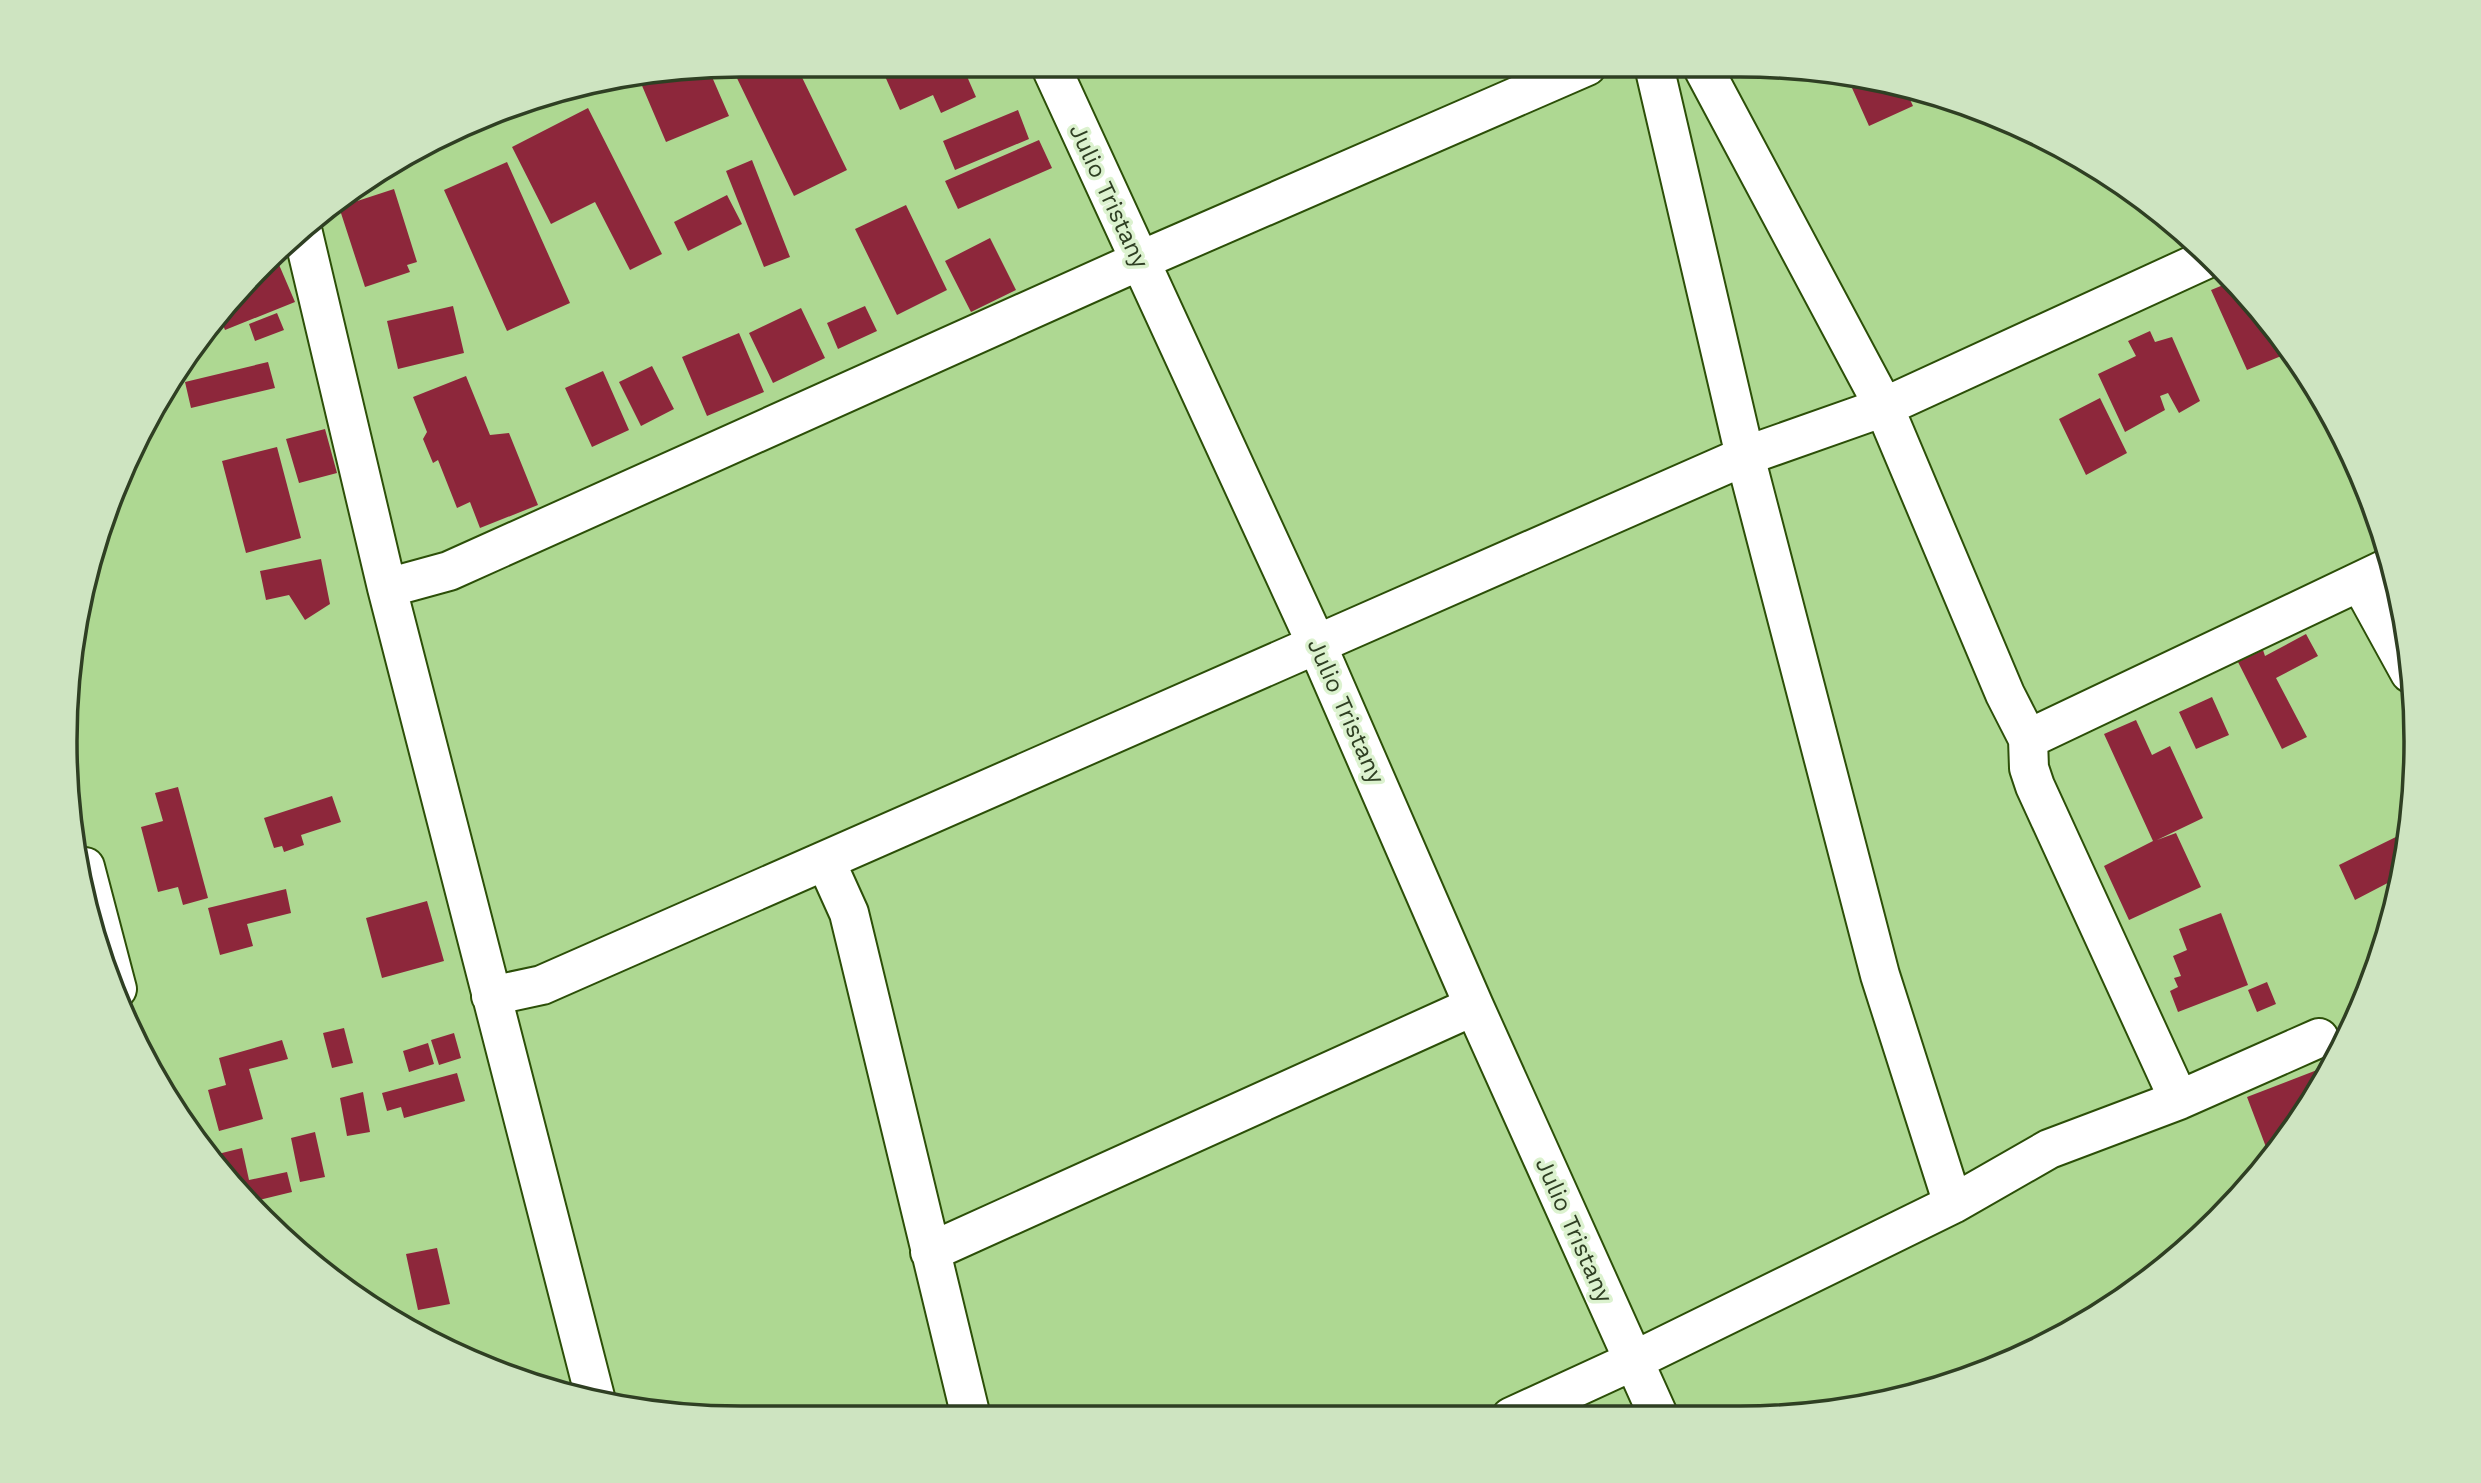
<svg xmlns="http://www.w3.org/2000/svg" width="2481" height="1483" viewBox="0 0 2481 1483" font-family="'Work Sans',sans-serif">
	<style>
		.building { fill: #8d273b }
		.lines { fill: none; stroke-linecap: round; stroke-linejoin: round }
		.minor-casing { stroke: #2c4f08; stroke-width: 42 }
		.minor { stroke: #fff; stroke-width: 38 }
		.labels { text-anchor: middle; stroke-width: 7; stroke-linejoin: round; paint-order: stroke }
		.street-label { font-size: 24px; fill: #2f3f23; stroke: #dcf2cf }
		.rim { fill: none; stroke: #2f3f23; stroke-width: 3.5 }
	</style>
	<rect width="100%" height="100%" fill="#aed892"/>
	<path class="building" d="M749,65H796L847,170L794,196L734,72Z
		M880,65H962L976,97L941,113L933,95L900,110Z
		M709,70L729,116L666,142L640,81Z
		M1848,79L1906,91L1913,106L1869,126Z
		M588,108L662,254L630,270L595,202L551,224L512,147Z
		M1018,110L1029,139L955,170L943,141Z
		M1039,140L1052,168L958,209L945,181Z
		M752,160L790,257L764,267L726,171Z
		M507,162L570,303L507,331L444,190Z
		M394,189L417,262L407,265L410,272L365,287L339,207Z
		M727,195L742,224L688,251L674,222Z
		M906,205L947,290L897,315L855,229Z
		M990,238L1016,290L971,312L945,261Z
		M277,260L295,302L225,330L221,320Z
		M2233,281L2250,314L2257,311L2291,352L2247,370L2211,290Z
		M453,306L464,353L398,369L387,321Z
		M865,306L877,331L838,349L827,323Z
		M801,308L825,358L773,383L749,333Z
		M277,313L284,330L255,341L249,324Z
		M2150,331L2155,342L2172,337L2200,401L2179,413L2168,393L2160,396L2165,410L2125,432L2098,374L2136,356L2128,341Z
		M739,333L764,392L707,416L682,357Z
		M268,362L275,388L191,408L185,382Z
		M652,366L674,409L641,426L619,382Z
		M603,371L629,430L592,447L565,388Z
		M466,376L490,435L509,433L538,505L480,528L470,502L457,508L438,460L433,463L423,439L427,432L413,397Z
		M2100,398L2127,453L2086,475L2059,419Z
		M325,429L337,473L299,483L286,439Z
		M277,447L301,538L246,553L222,461Z
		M321,559L330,604L305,620L289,595L266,600L260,571Z
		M2306,634L2318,656L2276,678L2307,737L2282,749L2238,662L2263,650L2265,656Z
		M2212,697L2229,735L2196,749L2179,712Z
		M2136,720L2152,755L2170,746L2203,818L2157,840L2176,833L2201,887L2129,920L2104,866L2153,841L2104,734Z
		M178,787L208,898L183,905L178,887L158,892L141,827L163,821L155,793Z
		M332,796L341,822L301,835L304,845L284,852L282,846L274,848L264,818Z
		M2404,833L2407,838L2403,875L2355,900L2339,865Z
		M286,889L291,913L247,924L253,946L220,955L208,908Z
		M427,901L444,961L382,978L366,918Z
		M2221,913L2248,985L2178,1012L2170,991L2178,987L2174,978L2181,976L2173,956L2187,950L2179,929Z
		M2267,982L2276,1004L2257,1012L2248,990Z
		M344,1028L353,1063L332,1068L323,1033Z
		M454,1033L461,1058L439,1065L431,1040Z
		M282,1040L288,1059L249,1069L263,1119L219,1131L208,1090L226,1085L219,1058Z
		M428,1043L434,1064L409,1072L403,1051Z
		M2330,1065L2302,1118L2269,1155L2247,1097Z
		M457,1073L465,1101L404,1118L401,1107L387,1111L382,1093Z
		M363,1092L370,1132L347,1136L340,1098Z
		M315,1132L325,1177L300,1182L291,1138Z
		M242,1148L249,1180L287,1172L292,1192L255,1201L221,1169L218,1154Z
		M437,1248L450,1304L418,1310L406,1254Z"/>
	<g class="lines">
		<defs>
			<path id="minor" d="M1050,65L1316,643L1474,1006L1659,1417
				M1654,66L1745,456L1880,975L1953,1204
				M1702,66L1884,407L2005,694L2028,739L2029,768L2035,786L2179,1100
				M303,233L387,588L595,1397
				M2360,582L2410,673
				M387,588L449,571L1139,261L1587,66
				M2028,739L2390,567
				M826,862L849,913L971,1417
				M85,867L117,989
				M491,996L542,985L1745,456L1884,407L2211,257
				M930,1252L1474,1006
				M1511,1417L1633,1361L1953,1204L2049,1149L2179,1100L2319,1038"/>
		</defs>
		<use href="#minor" class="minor-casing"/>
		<use href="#minor" class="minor"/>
	</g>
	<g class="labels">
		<g class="street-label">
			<text transform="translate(1109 196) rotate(65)" y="8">Julio Tristany</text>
			<text transform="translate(1346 711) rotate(66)" y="8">Julio Tristany</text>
			<text transform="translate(1574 1230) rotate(66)" y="8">Julio Tristany</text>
		</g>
	</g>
	<path d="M0 0H2481V1483H0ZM741 77H1740A664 664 0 0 1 2404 741V742A664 664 0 0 1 1740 1406H741A664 664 0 0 1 77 742V741A664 664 0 0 1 741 77Z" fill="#cee4c1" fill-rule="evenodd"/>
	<path class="rim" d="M741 77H1740A664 664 0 0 1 2404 741V742A664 664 0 0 1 1740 1406H741A664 664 0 0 1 77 742V741A664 664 0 0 1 741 77Z"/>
</svg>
